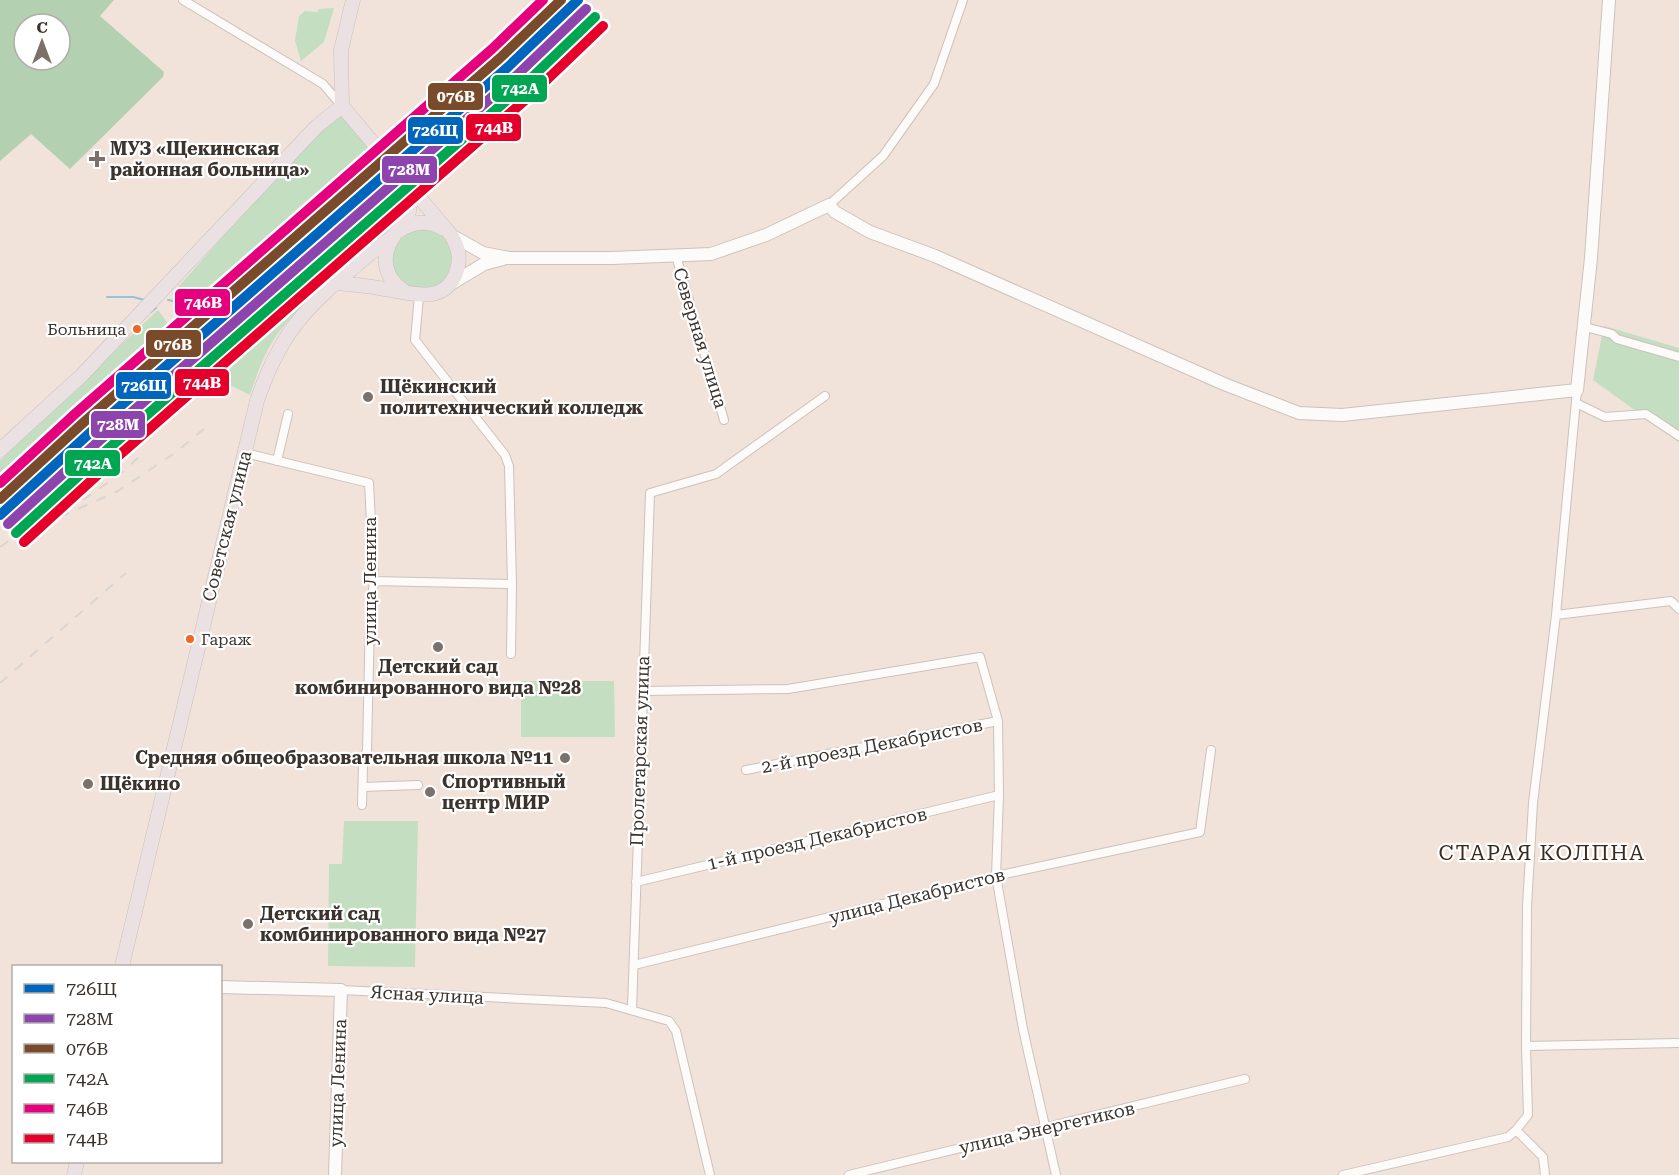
<svg xmlns="http://www.w3.org/2000/svg" width="1679" height="1175" viewBox="0 0 1679 1175" font-family="'Roboto Serif',serif">
	<style>
		.green { fill: #c3dec0 }
		.forest { fill: #b3d0b1; fill-rule: evenodd }
		.lines { fill: none; stroke-linecap: round; stroke-linejoin: round }
		.stream { stroke: #95c2de; stroke-width: 2 }
		.street-casing { stroke: #ccc2bb; stroke-width: 10 }
		.secondary-casing { stroke: #ccc2bb; stroke-width: 14 }
		.primary-casing { stroke: #c8c0bc; stroke-width: 15 }
		.street { stroke: #fdfbf9; stroke-width: 8 }
		.secondary { stroke: #fdfbf9; stroke-width: 12 }
		.primary { stroke: #ebe1e2; stroke-width: 14 }
		.rail { stroke: #d8d5d2; stroke-width: 2; stroke-dasharray: 10 10; stroke-linecap: butt }
		.rail-1-casing { stroke: #fff; stroke-width: 15 }
		.rail-2-casing { stroke: #fff; stroke-width: 15 }
		.rail-3-casing { stroke: #fff; stroke-width: 15 }
		.rail-4-casing { stroke: #fff; stroke-width: 15 }
		.rail-5-casing { stroke: #fff; stroke-width: 15 }
		.rail-6-casing { stroke: #fff; stroke-width: 15 }
		.rail-1 { stroke: #0065bd; stroke-width: 10 }
		.rail-2 { stroke: #8e44ad; stroke-width: 10 }
		.rail-3 { stroke: #7a4b2a; stroke-width: 10 }
		.rail-4 { stroke: #00a651; stroke-width: 10 }
		.rail-5 { stroke: #e5007d; stroke-width: 10 }
		.rail-6 { stroke: #e4002b; stroke-width: 10 }
		.poi-dot { fill: #7b716a; stroke: #fff; stroke-width: 2 }
		.bus-dot { fill: #f26522; stroke: #fff; stroke-width: 2 }
		.labels { text-anchor: middle; stroke-width: 4.5; stroke-linejoin: round; paint-order: stroke }
		.bus-label { font-size: 16px; fill: #3c332d; stroke: #fff; text-anchor: end }
		.poi-label { font-size: 18px; font-weight: bold; fill: #3c332d; stroke: #fff; text-anchor: start }
		.street-label { font-size: 18px; fill: #3c332d; stroke: #fff }
		.quarter-label { font-size: 21px; letter-spacing: 1.5px; fill: #3d2a1e; stroke: #fff }
		.line-badge { stroke: #fff; stroke-width: 2 }
		.badge-label { font-size: 16px; text-anchor: middle; font-weight: bold; fill: #fff }
	</style>
	<rect width="100%" height="100%" fill="#f1e3da"/>
	<path class="green" d="M334,8L324,42L301,61L295,41L299,16L305,11L317,12L319,9Z
		M342,110L382,165L197,326L172,294L319,128Z
		M392,180C398,191 402,208 395,220C385,236 362,252 348,264C323,285 299,307 279,332C265,350 257,374 250,395L212,376L204,345Z
		M432,228L447,238L455,262L443,284C412,294 412,294 391,269L393,244L407,230Z
		M158,310L177,336L174,341L175,347L0,500V460Z
		M1604,326L1679,348V442L1593,380Z
		M521,681H614L615,737H521Z
		M344,821H418L415,967L328,966L329,864H342Z"/>
	<path class="forest" d="M0,0H114L100,16L164,72L163,77L70,169L31,134L0,161ZM24,24H60V60H24Z"/>
	<g class="lines">
		<path class="stream" d="M107,297H133L145,300
			M168,300L178,302
			M151,312L156,308"/>
		<defs>
			<path id="street" d="M183,0L323,84L341,105
				M829,205L883,156L934,84L963,0
				M676,256L724,420
				M1585,327L1612,334L1617,339L1679,357
				M1576,403L1605,417L1646,414L1679,436
				M245,453L369,483L374,581L370,616L367,750L363,765L362,805
				M277,461L288,414
				M374,581L512,584L509,466L505,455L415,340L419,296
				M1556,615L1671,601L1679,609
				M511,654L512,584
				M642,691L788,689L980,657L998,721L999,795L996,876L1023,1029L1056,1175
				M746,770L998,721
				M363,787L418,785
				M636,882L999,795
				M634,965L996,876L1200,832L1211,750
				M341,990L606,1003L669,1021L676,1031L710,1175
				M632,1009L650,493L716,474L825,396
				M1526,1046L1679,1043
				M1516,1130L1543,1157L1545,1175
				M849,1175L1245,1079
				M1343,1175L1508,1137L1516,1130L1528,1115L1526,1046L1527,907L1533,803L1556,615L1577,390"/>
			<path id="secondary" d="M451,235L483,253L509,258H612L711,254L766,235L829,205L835,212L870,232L935,256L1224,384L1299,413L1342,415L1577,390L1591,258L1609,0
				M449,285L484,264L503,259
				M220,987L341,990L335,1175"/>
			<path id="primary" d="M399,231C413,221 427,220 442,228
				M394,236C380,256 384,278 404,291
				M335,283C352,284 368,286 385,289C412,293 446,306 457,270C461,258 458,246 451,235L342,106L341,50L353,0
				M0,450L82,375L317,126L342,106
				M122,966L257,401C280,333 305,308 359,263C374,249 396,238 406,220C413,206 409,194 404,180
				M74,1175L77,1162"/>
		</defs>
		<use href="#street" class="street-casing"/>
		<use href="#secondary" class="secondary-casing"/>
		<use href="#primary" class="primary-casing"/>
		<use href="#street" class="street"/>
		<use href="#secondary" class="secondary"/>
		<use href="#primary" class="primary"/>
		<path class="rail" d="M83,500L123,472L142,454
			M60,517L118,491L175,453L205,428
			M0,547L9,541L66,512
			M0,683L126,573"/>
		<defs>
			<path id="rail-1" d="M0,515L92,431L508,67L578,0"/>
			<path id="rail-2" d="M8,524L100,440L516,76L586,9"/>
			<path id="rail-3" d="M0,499L84,422L500,58L561,0"/>
			<path id="rail-4" d="M16,533L108,449L524,85L595,17"/>
			<path id="rail-5" d="M0,483L76,413L492,49L543,0"/>
			<path id="rail-6" d="M24,542L116,458L532,94L603,26"/>
		</defs>
		<use href="#rail-1" class="rail-1-casing"/>
		<use href="#rail-2" class="rail-2-casing"/>
		<use href="#rail-3" class="rail-3-casing"/>
		<use href="#rail-4" class="rail-4-casing"/>
		<use href="#rail-5" class="rail-5-casing"/>
		<use href="#rail-6" class="rail-6-casing"/>
		<use href="#rail-1" class="rail-1"/>
		<use href="#rail-2" class="rail-2"/>
		<use href="#rail-3" class="rail-3"/>
		<use href="#rail-4" class="rail-4"/>
		<use href="#rail-5" class="rail-5"/>
		<use href="#rail-6" class="rail-6"/>
	</g>
	<g class="poi-dot">
		<path d="M94 150h6v6h6v6h-6v6h-6v-6h-6v-6h6z"/>
		<circle cx="368" cy="397" r="6"/>
		<circle cx="438" cy="647" r="6"/>
		<circle cx="565" cy="758" r="6"/>
		<circle cx="88" cy="784" r="6"/>
		<circle cx="430" cy="792" r="6"/>
		<circle cx="248" cy="924" r="6"/>
	</g>
	<g class="bus-dot">
		<circle cx="137" cy="329" r="5"/>
		<circle cx="190" cy="639" r="5"/>
	</g>
	<g class="labels">
		<g class="bus-label">
			<text x="126" y="335">Больница</text>
			<text x="201" y="645" text-anchor="start">Гараж</text>
		</g>
		<g class="poi-label">
			<text x="110" y="155">МУЗ «Щекинская<tspan x="110" dy="21">районная больница»</tspan></text>
			<text x="380" y="393">Щёкинский<tspan x="380" dy="21">политехнический колледж</tspan></text>
			<text x="438" y="673" text-anchor="middle">Детский сад<tspan x="438" dy="21">комбинированного вида №28</tspan></text>
			<text x="553" y="764" text-anchor="end">Средняя общеобразовательная школа №11</text>
			<text x="442" y="788">Спортивный<tspan x="442" dy="21">центр МИР</tspan></text>
			<text x="100" y="790">Щёкино</text>
			<text x="260" y="920">Детский сад<tspan x="260" dy="21">комбинированного вида №27</tspan></text>
		</g>
		<g class="street-label">
			<text transform="translate(700 338) rotate(73)" y="6">Северная улица</text>
			<text transform="translate(227 526) rotate(-76)" y="6">Советская улица</text>
			<text transform="translate(370 581) rotate(-90)" y="6">улица Ленина</text>
			<text transform="translate(872 746) rotate(-11)" y="6">2-й проезд Декабристов</text>
			<text transform="translate(640 751) rotate(-88)" y="6">Пролетарская улица</text>
			<text transform="translate(817 839) rotate(-13)" y="6">1-й проезд Декабристов</text>
			<text transform="translate(917 896) rotate(-14)" y="6">улица Декабристов</text>
			<text transform="translate(427 995) rotate(3)" y="6">Ясная улица</text>
			<text transform="translate(338 1083) rotate(-88)" y="6">улица Ленина</text>
			<text transform="translate(1047 1128) rotate(-13)" y="6">улица Энергетиков</text>
		</g>
		<g class="quarter-label">
			<text x="1542" y="860">СТАРАЯ КОЛПНА</text>
		</g>
	</g>
	<g class="line-badge">
		<rect x="491" y="74" width="57" height="29" rx="6" fill="#00a651"/>
		<rect x="427" y="82" width="57" height="29" rx="6" fill="#7a4b2a"/>
		<rect x="465" y="113" width="57" height="29" rx="6" fill="#e4002b"/>
		<rect x="407" y="116" width="57" height="29" rx="6" fill="#0065bd"/>
		<rect x="381" y="155" width="57" height="29" rx="6" fill="#8e44ad"/>
		<rect x="174" y="288" width="57" height="29" rx="6" fill="#e5007d"/>
		<rect x="145" y="329" width="57" height="29" rx="6" fill="#7a4b2a"/>
		<rect x="174" y="368" width="56" height="29" rx="6" fill="#e4002b"/>
		<rect x="115" y="371" width="57" height="29" rx="6" fill="#0065bd"/>
		<rect x="90" y="410" width="56" height="29" rx="6" fill="#8e44ad"/>
		<rect x="64" y="449" width="57" height="28" rx="6" fill="#00a651"/>
	</g>
	<g class="badge-label">
		<text x="520" y="94">742А</text>
		<text x="456" y="102">076В</text>
		<text x="494" y="133">744В</text>
		<text x="435" y="136">726Щ</text>
		<text x="409" y="175">728М</text>
		<text x="203" y="308">746В</text>
		<text x="173" y="350">076В</text>
		<text x="202" y="388">744В</text>
		<text x="144" y="391">726Щ</text>
		<text x="118" y="430">728М</text>
		<text x="93" y="469">742А</text>
	</g>
	<rect x="12" y="965" width="210" height="198" fill="#ffffff" stroke="#b1adab" stroke-width="1.5"/>
	<rect x="24" y="984" width="30" height="9" fill="#0065bd" stroke="#b1adab" stroke-width="1.5"/>
	<text x="66" y="995" font-size="18" fill="#3c332d">726Щ</text>
	<rect x="24" y="1014" width="30" height="9" fill="#8e44ad" stroke="#b1adab" stroke-width="1.5"/>
	<text x="66" y="1025" font-size="18" fill="#3c332d">728М</text>
	<rect x="24" y="1044" width="30" height="9" fill="#7a4b2a" stroke="#b1adab" stroke-width="1.5"/>
	<text x="66" y="1055" font-size="18" fill="#3c332d">076В</text>
	<rect x="24" y="1074" width="30" height="9" fill="#00a651" stroke="#b1adab" stroke-width="1.5"/>
	<text x="66" y="1085" font-size="18" fill="#3c332d">742А</text>
	<rect x="24" y="1104" width="30" height="9" fill="#e5007d" stroke="#b1adab" stroke-width="1.5"/>
	<text x="66" y="1115" font-size="18" fill="#3c332d">746В</text>
	<rect x="24" y="1134" width="30" height="9" fill="#e4002b" stroke="#b1adab" stroke-width="1.5"/>
	<text x="66" y="1145" font-size="18" fill="#3c332d">744В</text>
	<g transform="translate(42 42)"><circle r="28" fill="#ffffff" stroke="#b1adab" stroke-width="1.5"/>
	<path d="M0-4.5L10 22L0 15L-10 22Z" fill="#7b716a"/>
	<text y="-9" font-size="16" font-weight="bold" text-anchor="middle" fill="#3c332d">С</text>
	</g>
</svg>
